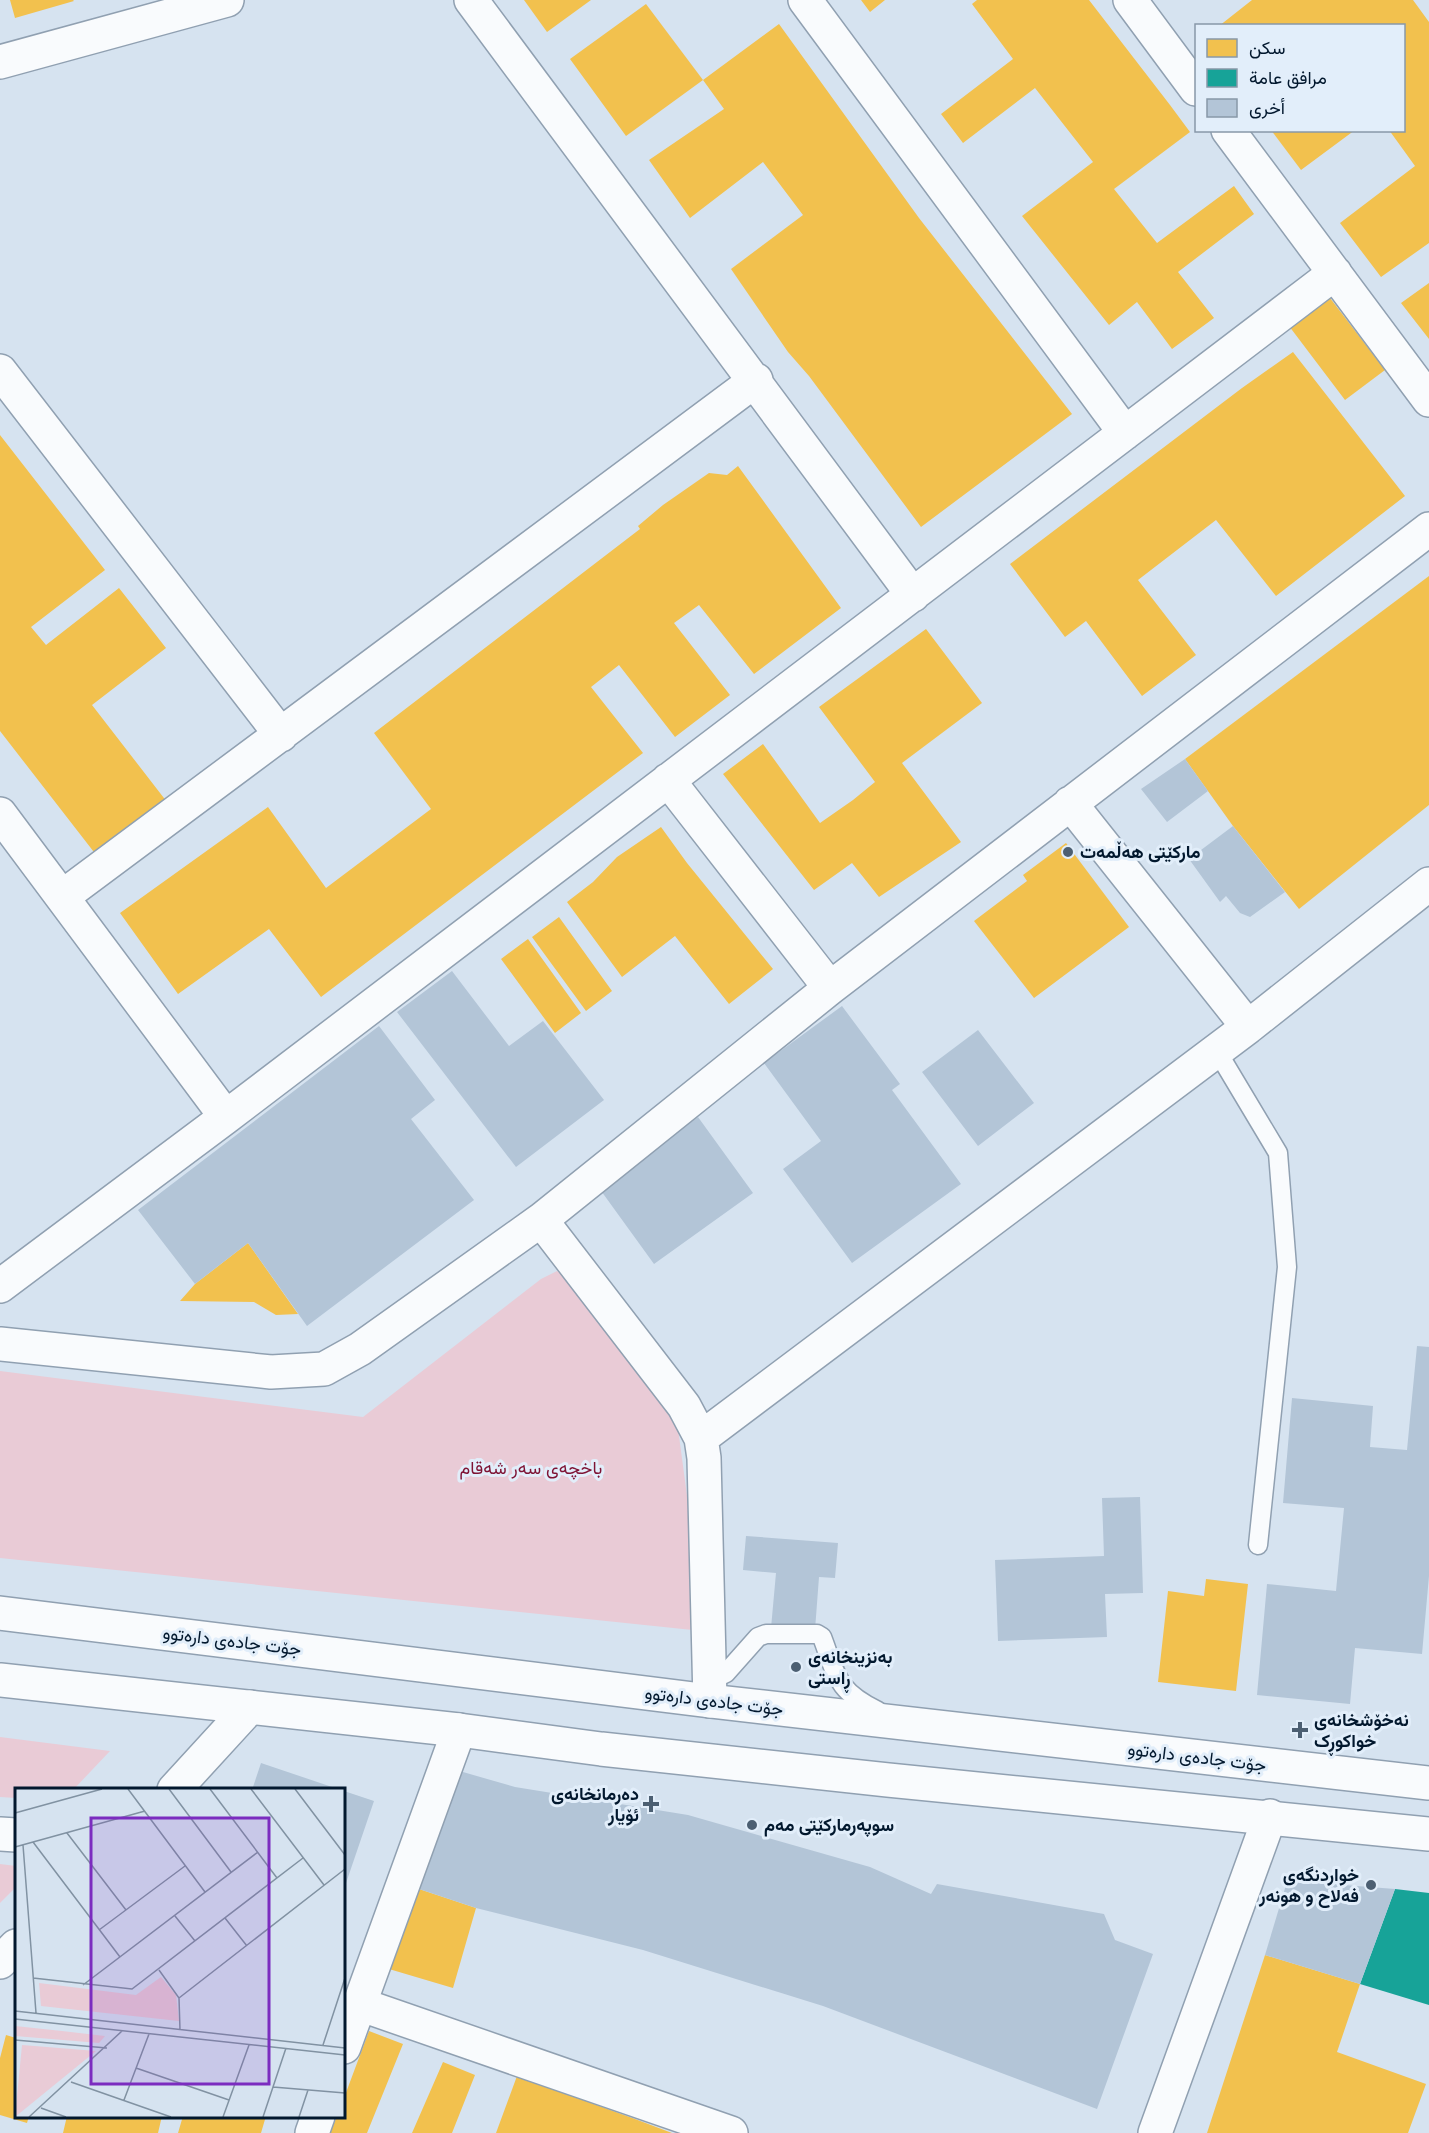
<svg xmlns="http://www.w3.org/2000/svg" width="1429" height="2133" viewBox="0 0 1429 2133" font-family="'DM Sans',Vazirmatn,sans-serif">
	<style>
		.green { fill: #e9cbd6 }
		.homes { fill: #f2c14e }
		.public { fill: #17a398 }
		.building { fill: #b3c5d7 }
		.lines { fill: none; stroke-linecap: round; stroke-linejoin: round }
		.lane-casing { stroke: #90a0b1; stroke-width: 21 }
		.street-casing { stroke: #90a0b1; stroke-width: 36 }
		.secondary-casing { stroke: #90a0b1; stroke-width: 36 }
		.lane { stroke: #f9fbfd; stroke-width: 18 }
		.street { stroke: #f9fbfd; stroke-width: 33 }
		.secondary { stroke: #f9fbfd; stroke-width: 33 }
		.poi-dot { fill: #4c5f72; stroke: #e2eefa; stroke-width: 2 }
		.labels { text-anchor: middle; stroke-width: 6; stroke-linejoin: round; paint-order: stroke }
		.poi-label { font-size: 18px; font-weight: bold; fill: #02182e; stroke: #e2eefa; text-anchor: start }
		.park-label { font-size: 18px; fill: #7e1334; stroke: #e2eefa }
		.street-label { font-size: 18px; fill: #02182e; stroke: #e2eefa }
		.inset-road { fill: none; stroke: #8192a2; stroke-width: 1.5 }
		.view { fill: #7b2cbf; fill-opacity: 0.15; stroke: #7b2cbf; stroke-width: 3 }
		.inset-edge { fill: none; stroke: #02182e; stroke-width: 3 }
	</style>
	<rect width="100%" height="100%" fill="#d6e3f0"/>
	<path class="green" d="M557,1271L564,1276L677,1421L698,1578L702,1631L0,1558V1371L363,1417L541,1279Z
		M0,1737L110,1751L74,1789L16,1790V1798L0,1797Z
		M0,1864L16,1866V1887L0,1903Z"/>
	<path class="homes" d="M10,0H73L74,1L15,18Z
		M524,0H591L547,32Z
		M861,0H885L870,12Z
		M977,0H1089L1170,105L1190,132L1114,189L1157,243L1234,186L1254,214L1178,272L1214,318L1172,349L1137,302L1109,325L1022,216L1093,162L1035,88L963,143L941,114L1013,59L972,4Z
		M1252,0H1413L1429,22V243L1381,277L1340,223L1415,166L1389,130H1404V26H1219Z
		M646,4L703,80L626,136L570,59Z
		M779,24L919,218L1072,414L921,527L809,376L788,352L731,269L803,215L763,162L690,218L649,160L724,109L703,80Z
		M1271,130H1355L1301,170Z
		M1429,283V339L1401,303Z
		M1330,298L1385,370L1345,400L1289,326Z
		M1293,352L1405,496L1276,596L1216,520L1138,580L1196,655L1142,696L1086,621L1065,637L1010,564L1242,388Z
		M0,435L105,570L31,627L46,645L119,588L166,648L92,705L167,802L97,856L0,731Z
		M738,466L841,608L754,674L699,605L674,623L730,695L675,737L619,665L591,687L643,753L321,997L269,929L178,994L120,913L268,807L326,888L431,809L374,733L640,529L638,526L663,505L709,473L727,475Z
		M1429,576V805L1299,909L1233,826L1185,759Z
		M926,629L982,703L902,763L961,842L879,897L852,863L814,890L723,774L763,744L820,823L853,800L875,782L819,707Z
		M661,827L687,863L773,969L729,1004L675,936L622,977L567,902L593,882L617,857Z
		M1066,843L1129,927L1034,998L974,921L1027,881L1023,875Z
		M559,917L612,991L586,1011L532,937Z
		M528,939L581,1013L555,1033L501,959Z
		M248,1243L298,1314L276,1315L254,1302L180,1301L195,1284Z
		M1206,1579L1248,1584L1236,1691L1158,1682L1168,1591L1204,1596Z
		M416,1888L476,1908L453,1988L389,1969Z
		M1265,1955L1360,1984L1337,2052L1426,2084L1408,2133H1207Z
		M369,2031L403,2044L367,2133H330L337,2116H344V2098Z
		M6,2035L16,2038V2116H29L27,2123L0,2115V2058Z
		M443,2062L475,2075L452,2133H412Z
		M517,2076L635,2119L672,2133H496Z
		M67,2116H162L158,2133H63Z
		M183,2116H266L261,2133H178Z"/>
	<path class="public" d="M1395,1889L1429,1893V2005L1360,1984Z"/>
	<path class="building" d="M1185,759L1208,791L1167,822L1141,789Z
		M1233,826L1285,892L1250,917L1240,913L1226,896L1220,902L1189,859Z
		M452,971L509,1046L543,1021L604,1100L516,1167L397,1012Z
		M842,1006L900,1084L892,1090L961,1184L852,1263L783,1169L821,1141L764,1063Z
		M379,1026L435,1100L411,1119L474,1200L307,1326L248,1243L195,1284L138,1210Z
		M978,1030L1034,1103L978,1146L922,1072Z
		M698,1117L753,1193L654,1264L599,1188Z
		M1417,1346L1429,1347V1576L1422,1654L1355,1648L1350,1704L1257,1695L1267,1584L1336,1591L1344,1508L1283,1503L1292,1398L1373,1406L1370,1447L1407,1450Z
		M1140,1497L1143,1593L1105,1594L1107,1637L998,1641L995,1560L1104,1556L1102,1498Z
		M746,1536L838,1543L835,1578L819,1577L814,1643L770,1639L776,1573L743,1570Z
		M261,1763L338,1789V1790H252Z
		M456,1770L515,1787L688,1815L870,1867L931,1894L937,1884L1104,1914L1115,1940L1153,1954L1097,2109L823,2006L643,1950L476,1908L416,1888Z
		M344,1791L374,1801L344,1889Z
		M1293,1881L1395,1889L1360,1984L1265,1955L1286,1885Z"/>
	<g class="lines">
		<defs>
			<path id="lane" d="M1217,1051L1278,1153L1287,1267L1258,1545
				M709,1681L726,1673L758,1637L766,1634H817L822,1637C837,1677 837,1691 878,1711"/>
			<path id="street" d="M471,0L913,595
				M805,0L1125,433
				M1130,0L1196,89
				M0,62L227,0
				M1228,130L1429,400
				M0,371L281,735
				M668,780L830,988
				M1070,803L1248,1027
				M0,814L226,1117
				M62,897L756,380
				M541,1220L684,1406L701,1438L704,1458L710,1701
				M0,1286L226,1117L1335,273
				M0,1344L271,1372L324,1369L360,1349L541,1220L830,988L1429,529
				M701,1438L1248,1027L1429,884
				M174,1790L250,1707
				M0,1834L16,1835
				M0,1962L16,1946
				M359,2004L731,2133
				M344,2047L459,1730
				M312,2133L318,2116
				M1155,2133L1270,1816"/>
			<path id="secondary" d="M0,1613L710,1701L1429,1783
				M0,1680L459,1730L601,1749L888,1780L1429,1834"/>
		</defs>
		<use href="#lane" class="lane-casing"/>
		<use href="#street" class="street-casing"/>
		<use href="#secondary" class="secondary-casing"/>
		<use href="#lane" class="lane"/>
		<use href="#street" class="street"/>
		<use href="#secondary" class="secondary"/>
	</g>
	<g class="poi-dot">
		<circle cx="1068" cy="852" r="6"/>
		<circle cx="796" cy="1667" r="6"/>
		<path d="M1297 1721h6v6h6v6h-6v6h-6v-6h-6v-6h6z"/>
		<path d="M648 1795h6v6h6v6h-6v6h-6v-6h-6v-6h6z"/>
		<circle cx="752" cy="1825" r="6"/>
		<circle cx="1371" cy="1885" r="6"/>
	</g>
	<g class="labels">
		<g class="poi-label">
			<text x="1080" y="858">مارکێتی هەڵمەت</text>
			<text x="808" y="1663">بەنزینخانەی<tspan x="808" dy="21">ڕاستی</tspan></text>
			<text x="1314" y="1726">نەخۆشخانەی<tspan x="1314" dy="21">خواکوڕک</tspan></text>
			<text x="639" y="1800" text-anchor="end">دەرمانخانەی<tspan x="639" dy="21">ئۆیار</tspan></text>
			<text x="764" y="1831">سوپەرمارکێتی مەم</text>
			<text x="1359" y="1881" text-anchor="end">خواردنگەی<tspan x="1359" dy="21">فەلاح و هونەر</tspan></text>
		</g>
		<g class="park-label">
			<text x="531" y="1474">باخچەی سەر شەقام</text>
		</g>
		<g class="street-label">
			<text transform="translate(232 1641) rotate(7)" y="6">جۆت جادەی دارەتوو</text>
			<text transform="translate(714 1701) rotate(7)" y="6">جۆت جادەی دارەتوو</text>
			<text transform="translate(1197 1757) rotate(7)" y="6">جۆت جادەی دارەتوو</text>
		</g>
	</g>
	<g transform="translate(15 1788)">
		<rect width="330" height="330" fill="#d6e3f0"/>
		<path d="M146,189L161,207L164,233L26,218L24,195L121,207ZM0,238L47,243L90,248L84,255L0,248ZM7,257L81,263L0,329Z" fill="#e9cbd6"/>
		<path class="inset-road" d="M113,1L190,104M154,1L216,84M195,1L262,90M236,1L309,97M280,1L330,67M0,25L87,1M52,45L111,122M18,54L105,169M8,57L21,225M0,59L130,23M160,128L180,153M210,130L232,158M84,142L170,78M144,182L164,210L165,242M18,190L117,201L288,70M68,197L243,64M164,210L330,81M0,223L330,260M0,231L330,267M0,252L92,260M308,257L330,190M121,280L214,312M56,294L156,329M258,299L330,305M109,312L134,246M26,320L51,329M14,329L107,243M208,329L234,257M248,329L271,260M284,329L293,302"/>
		<path class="view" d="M76,30H254V296H76Z"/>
		<rect width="330" height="330" class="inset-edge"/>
	</g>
	<rect x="1195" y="24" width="210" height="108" fill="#e2eefa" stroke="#8898a8" stroke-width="1.5"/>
	<rect x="1207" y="39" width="30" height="18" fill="#f2c14e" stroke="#8898a8" stroke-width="1.5"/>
	<text x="1249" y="54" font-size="18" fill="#02182e">سكن</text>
	<rect x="1207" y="69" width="30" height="18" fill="#17a398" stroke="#8898a8" stroke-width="1.5"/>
	<text x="1249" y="84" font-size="18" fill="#02182e">مرافق عامة</text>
	<rect x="1207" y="99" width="30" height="18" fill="#b3c5d7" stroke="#8898a8" stroke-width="1.5"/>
	<text x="1249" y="114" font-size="18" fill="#02182e">أخرى</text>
</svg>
